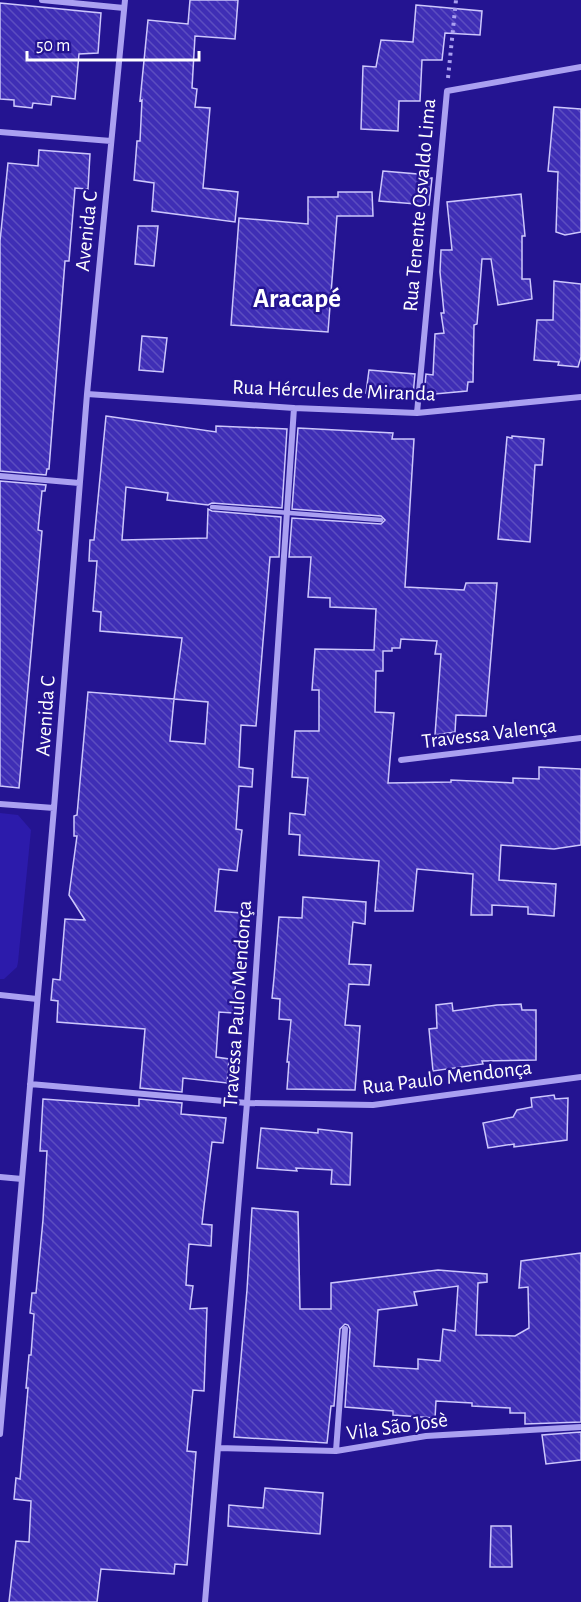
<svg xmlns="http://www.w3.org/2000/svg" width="581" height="1602" viewBox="0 0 581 1602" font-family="'Alegreya Sans',sans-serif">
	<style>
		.green { fill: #2c1bab }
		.building { fill: url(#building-back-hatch); stroke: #cdc7fc; stroke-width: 1.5; fill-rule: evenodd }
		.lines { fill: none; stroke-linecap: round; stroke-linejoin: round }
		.path { stroke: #aaa0f1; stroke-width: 4; stroke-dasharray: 3 4.5; stroke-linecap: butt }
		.service { stroke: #aaa0f1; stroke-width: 4.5 }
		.minor { stroke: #aaa0f1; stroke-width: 6 }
		.labels { text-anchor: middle; stroke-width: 5; stroke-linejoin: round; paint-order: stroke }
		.street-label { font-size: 21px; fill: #fff; stroke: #241491 }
		.district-label { font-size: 27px; font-weight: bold; fill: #fff; stroke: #241491 }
	</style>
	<defs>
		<pattern id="building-back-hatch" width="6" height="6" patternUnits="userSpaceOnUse" patternTransform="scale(1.5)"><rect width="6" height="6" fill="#3f2eb5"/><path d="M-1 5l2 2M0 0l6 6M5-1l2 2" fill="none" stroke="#5c4dc0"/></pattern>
	</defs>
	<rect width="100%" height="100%" fill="#241491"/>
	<path class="green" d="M0,813L18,815L31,830L18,962L17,967L4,979H0Z"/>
	<path class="building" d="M190,0H238L235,39L195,36L192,88L197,89L195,107L210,108L203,188L238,192L235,222L152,211L154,183L134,180L137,141H140L142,100L140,101L148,20L188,24Z
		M0,3L101,13L98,53L79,54L75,99L52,96L51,105L33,103L32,108L14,106V100L0,99Z
		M416,5L482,11L480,35L445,33L442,60H422L420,101H399L398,131L361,129L363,66L376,67L381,40L413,42Z
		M554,107L581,109V232L565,235L556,232L558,172L548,171Z
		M39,150L90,154L88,189L75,188L69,261H65L49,469H47L46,475L0,471V241L8,163L38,166Z
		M383,171L429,175L428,178H432L429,205L379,201Z
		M338,192H372L373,216H337L328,332L231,325L239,218L308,224V197H338Z
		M521,194L525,236H522V279H530L532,299L498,305L491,259H482L477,324L474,325L473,382H468L467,391L424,395L426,374L433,375L435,334L444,333L441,313H444L440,272L441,250H452L447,202Z
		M138,226H158L154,266L135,264Z
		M554,281L581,284V357L578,367L558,365L559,362L534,360L537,320H553Z
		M142,336L167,338L163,372L139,370Z
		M369,370L415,374L413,395L366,393Z
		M106,416L216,432V426L287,429L282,508L212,503L208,505L167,500L168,493L126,487L122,540L207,538L208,509L212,511L281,517L279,557H270L256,726L241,725L239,767L253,769L252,787L239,786L236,829L242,830L237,871L219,869L215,911L242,913L233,1013L219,1012L216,1057L229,1059L227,1083L183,1078L182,1092L140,1088L145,1029L57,1022L58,1001L51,1000L53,979L60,980L65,919L85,920L69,895L77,836H74V816L77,815L88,692L174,699L170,741L205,744L208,702L174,699L182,638L100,631L101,612L93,611L97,561H89L90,540H94Z
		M298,428L393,433L392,439H414L405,587L464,590L466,583H497L486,716L456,715L455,732L435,735L441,654H435L437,641L401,639L400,648H392V651H383V671H376L375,712L394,713L388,783L451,782V780L513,783V778L539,779V767L581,769V845L554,849L501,845L499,880L556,884L554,916L528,914V907L492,905V915H471L473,874L417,869L413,911H375L379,861L299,855L300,835L289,834L290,813L305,815L308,778L292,777L295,731H319V690H312L315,649L374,650L376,609L330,607V598L308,597L311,557H289L292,518L381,524L385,520L381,516L292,509Z
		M512,436L544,439L542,465H535L530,542L498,539L507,437L512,438Z
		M0,481L46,485L45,491H42L38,530L42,531L19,788L0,786Z
		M303,897L366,902L365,924L353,922L349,964L371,965L369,985L349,984L345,1025L360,1026L355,1090L287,1089L289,1062H287L291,1020L279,1019L280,999L272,998L274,978L279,917L302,918Z
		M452,1003L453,1011L497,1005L521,1004L522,1010H536V1060L482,1061L483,1064L433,1071L429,1029L437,1028L436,1005Z
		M554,1095L555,1099L568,1098L567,1140L514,1147V1144L488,1148L483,1123L513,1117L517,1110L532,1107L531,1098Z
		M43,1099L139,1106V1099L182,1103L181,1114L226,1118L223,1143L212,1142L204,1206L202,1224L212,1225L211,1246L189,1244L187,1267L186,1285L193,1286L190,1309L207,1308L204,1391L193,1390L187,1451L196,1452L187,1565L175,1564L174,1574L101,1569L97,1602H9L16,1541L29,1542L31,1501L14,1499L16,1478L20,1479L28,1388H26L29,1355H31L34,1314L30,1313L32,1293H36L43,1220L47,1151H40Z
		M261,1128L318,1133V1129L352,1133L350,1185L331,1184L332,1170L296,1168L297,1171L257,1168Z
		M252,1208L298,1212L300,1309H331V1283L438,1270L487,1274V1282L478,1283L476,1335L515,1336L529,1328L528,1287L519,1288L521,1261L581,1253V1422L525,1424V1413H510V1408L472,1406V1403L436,1401L435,1418L393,1415V1411L345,1407L350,1329L348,1325L345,1324L340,1329L334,1406H331L327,1443L234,1437L247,1290ZM458,1286L455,1331L443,1329L440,1361L418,1359V1369L374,1366L378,1310L417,1305L414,1292Z
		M581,1432V1460L546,1464L542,1435Z
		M265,1488L323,1493L320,1534L228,1526L229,1505L263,1508Z
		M491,1526H511L512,1567H490Z"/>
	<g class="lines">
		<path class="path" d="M448,78L456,0"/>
		<path class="service" d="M212,507L381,520"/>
		<path class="minor" d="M42,0L124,8
			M0,132L111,141
			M87,394L294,408L417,413L581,397
			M417,413L447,91L581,67
			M0,476L79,483
			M401,760L581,738
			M0,804L54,808
			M0,995L37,999
			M30,1084L247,1103L373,1105L581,1077
			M0,1177L22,1179
			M0,1434L54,808L87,394L125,0
			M218,1448L336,1451L426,1436L581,1427
			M336,1451L345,1329
			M205,1602L247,1103L294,408"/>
	</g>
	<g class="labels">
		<g class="street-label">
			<text transform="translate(419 205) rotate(-85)" y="7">Rua Tenente Osvaldo Lima</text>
			<text transform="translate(86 231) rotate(-84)" y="7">Avenida C</text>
			<text transform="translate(334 390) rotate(2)" y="7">Rua Hércules de Miranda</text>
			<text transform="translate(45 716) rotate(-86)" y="7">Avenida C</text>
			<text transform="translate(489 733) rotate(-7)" y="7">Travessa Valença</text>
			<text transform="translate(237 1004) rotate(-86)" y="7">Travessa Paulo Mendonça</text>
			<text transform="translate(447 1077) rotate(-7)" y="7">Rua Paulo Mendonça</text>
			<text transform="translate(397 1426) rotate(-8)" y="7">Vila São Josè</text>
		</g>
		<g class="district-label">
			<text x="297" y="307">Aracapé</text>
		</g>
	</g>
	<path d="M27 51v9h172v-9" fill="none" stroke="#ffffff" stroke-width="3"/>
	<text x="36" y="51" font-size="18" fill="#ffffff" stroke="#241491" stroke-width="4.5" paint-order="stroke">50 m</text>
</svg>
